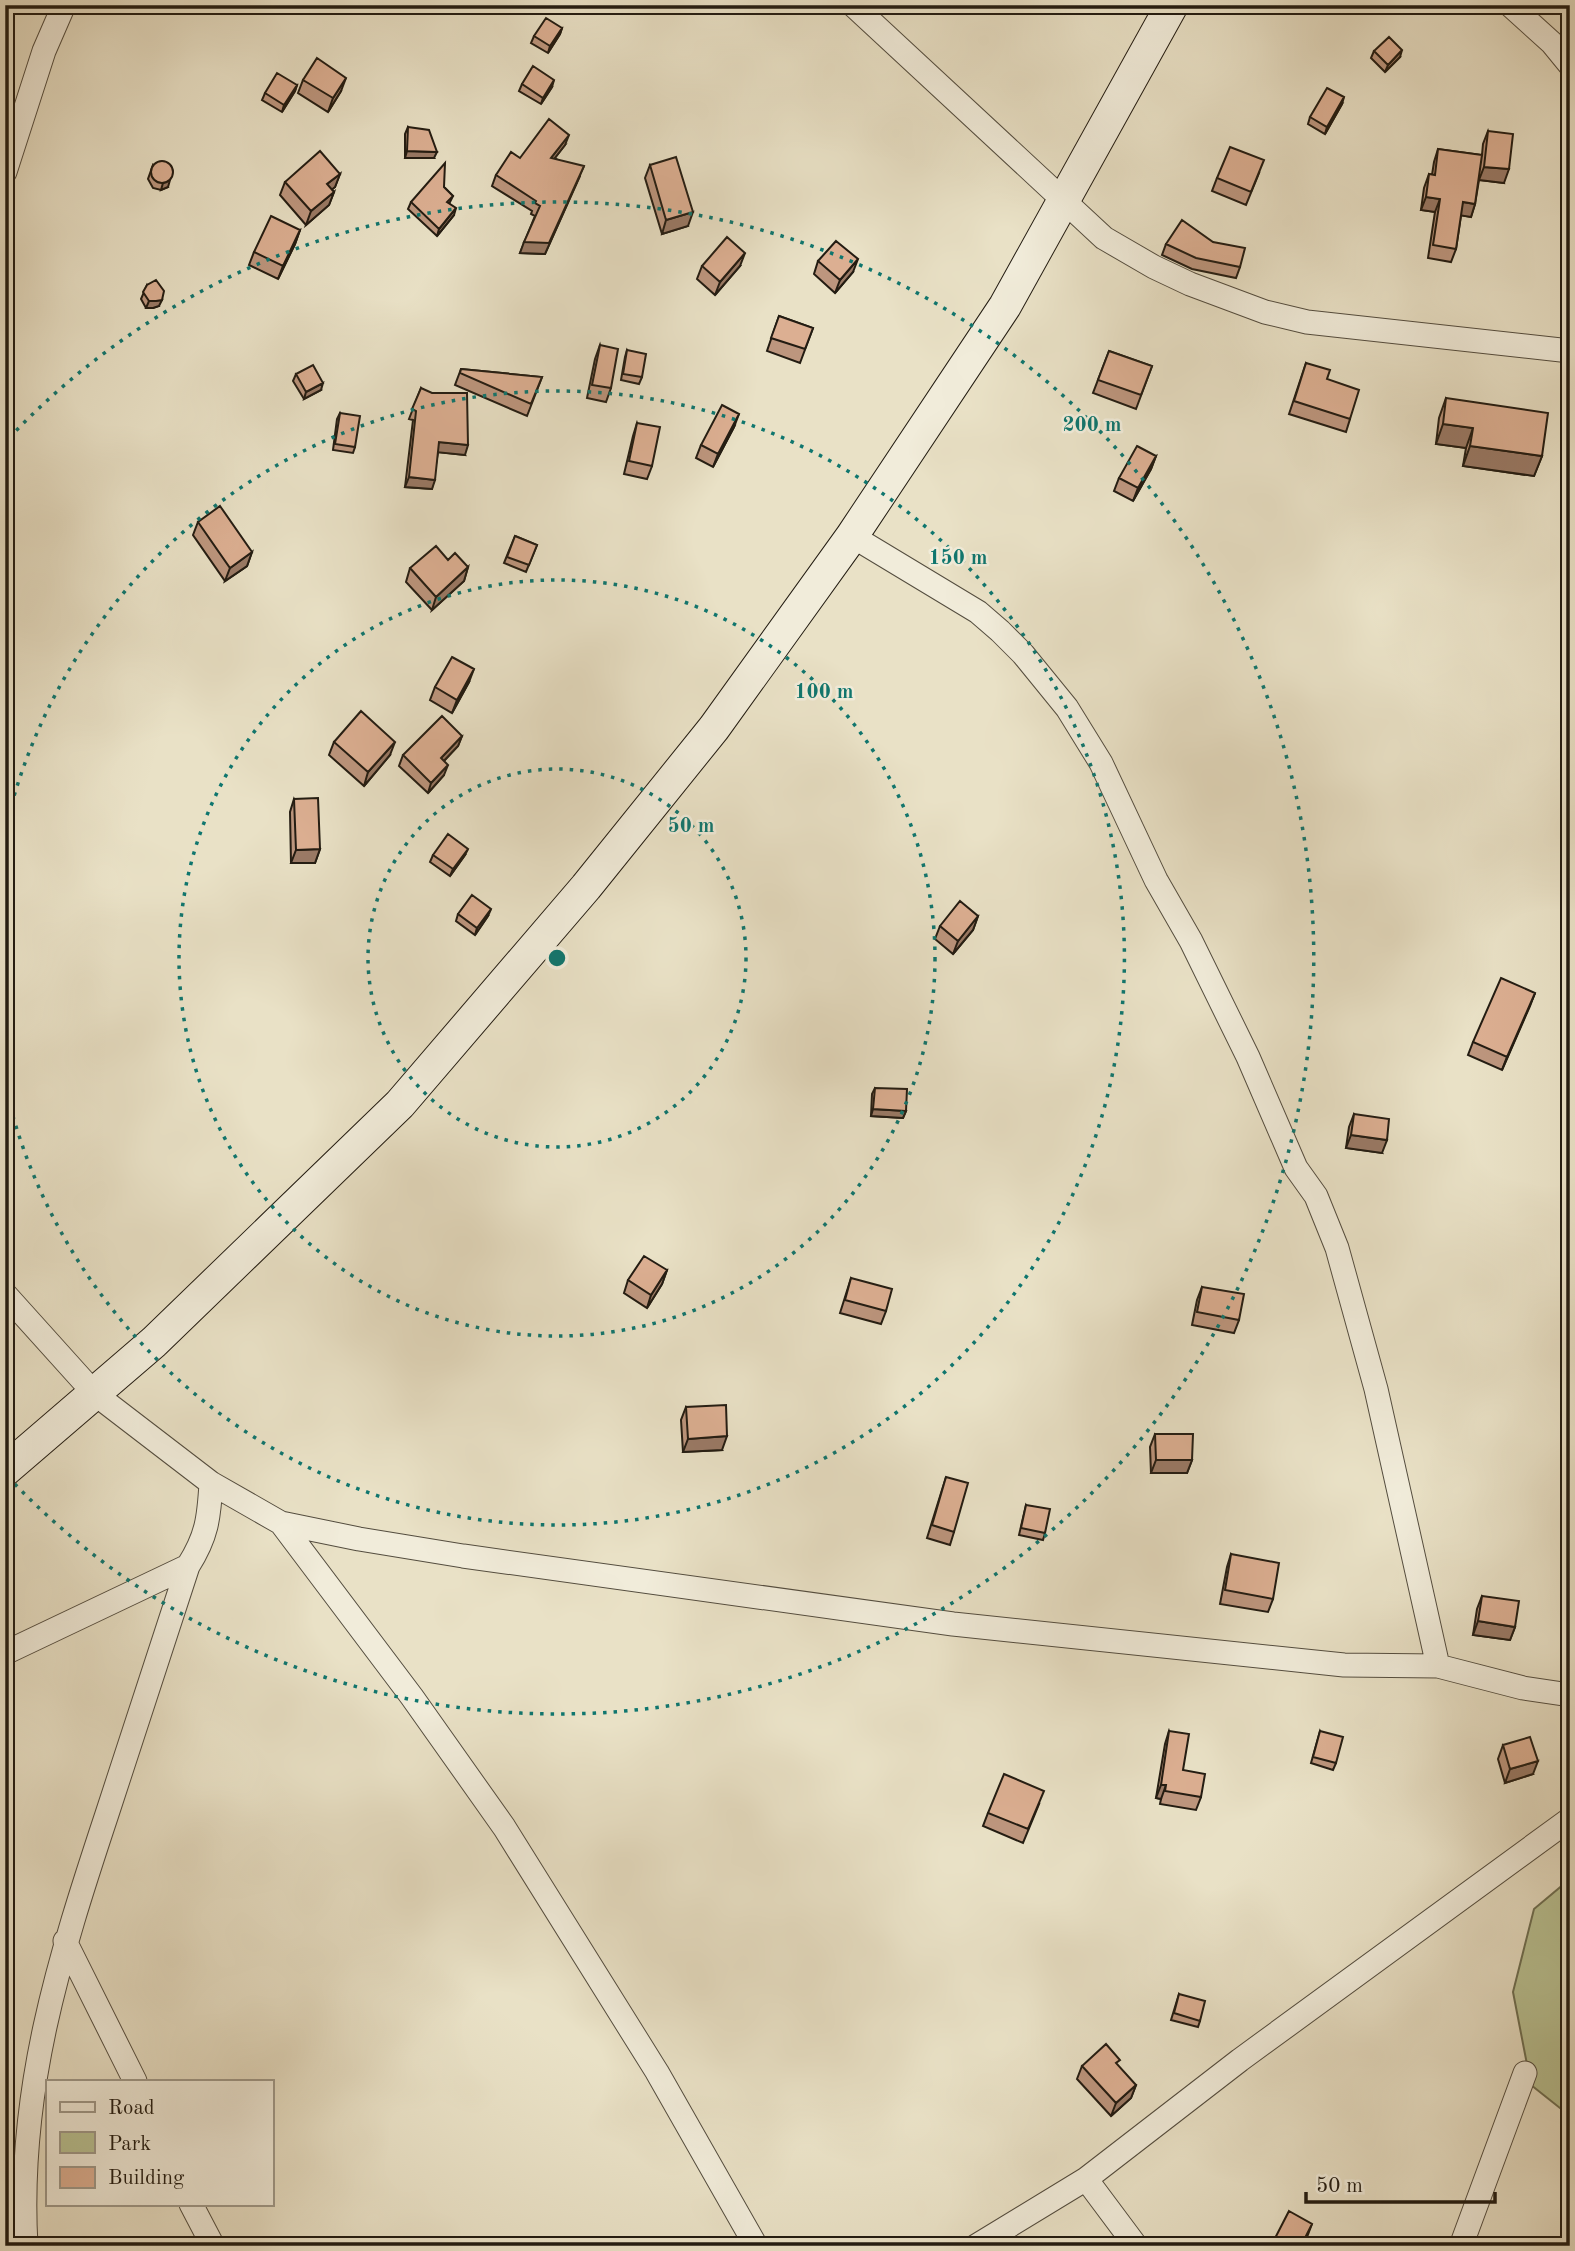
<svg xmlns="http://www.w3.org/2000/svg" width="1575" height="2251" viewBox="0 0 1575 2251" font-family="'Old Standard TT',serif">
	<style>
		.green { fill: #b9c293; stroke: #6e6f52; stroke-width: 2 }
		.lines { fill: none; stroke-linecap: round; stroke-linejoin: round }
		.street-casing { stroke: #544d3f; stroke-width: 25 }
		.secondary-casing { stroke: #231c12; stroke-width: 34 }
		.street { stroke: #f1ecda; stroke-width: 23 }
		.secondary { stroke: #f1ecda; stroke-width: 32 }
		.wall { fill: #bd967e; stroke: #231c12; stroke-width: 2 }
		.shaded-wall { fill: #9a7a66; stroke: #231c12; stroke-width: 2 }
		.building { fill: #dcaf92; stroke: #231c12; stroke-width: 2 }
		.ring { fill: none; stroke: #0f766e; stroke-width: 3.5; stroke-dasharray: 3.5 7 }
		.centre { fill: #0f766e; stroke: #f1ecda; stroke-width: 3.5 }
		.ring-label { font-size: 21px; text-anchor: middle; font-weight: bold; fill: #0f766e; stroke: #f1ecda; stroke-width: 5; stroke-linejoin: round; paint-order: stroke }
	</style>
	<rect width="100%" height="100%" fill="#e9e1c6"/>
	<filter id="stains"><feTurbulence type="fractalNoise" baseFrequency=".00286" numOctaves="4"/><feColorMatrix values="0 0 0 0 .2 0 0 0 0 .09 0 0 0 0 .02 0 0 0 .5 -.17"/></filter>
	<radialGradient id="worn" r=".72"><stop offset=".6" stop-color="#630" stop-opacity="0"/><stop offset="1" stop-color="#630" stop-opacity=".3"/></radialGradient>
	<path class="green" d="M1570,1879V2116L1531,2085L1513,1992L1534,1909Z"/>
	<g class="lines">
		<defs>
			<path id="street" d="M853,5L1104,238L1154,267L1190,284L1265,312L1307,322L1570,351
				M1510,5L1552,43L1570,65
				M5,172L44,51L64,5
				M852,536L978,612L1000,631L1023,654L1067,708L1101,763L1156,880L1191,941L1248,1057L1296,1168L1316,1196L1337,1248L1376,1389L1438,1666
				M5,1294L95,1394L211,1483L281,1523L359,1539L463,1556L953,1624L1344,1665L1438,1666L1523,1688L1570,1695
				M281,1523L412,1697L504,1827L657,2072L756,2246
				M5,1653L188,1566
				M65,1941L135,2081
				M1086,2179L1136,2246
				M191,2204L213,2246
				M26,2246C17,2091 59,1959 107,1814C134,1732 161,1649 188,1566C207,1536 209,1518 211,1483
				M976,2246L1086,2179L1240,2060L1570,1819
				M1461,2246L1525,2073"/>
			<path id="secondary" d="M5,1470L154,1342L400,1104L586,887L714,728L852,536L1005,306L1172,5"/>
		</defs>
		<use href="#street" class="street-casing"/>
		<use href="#secondary" class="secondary-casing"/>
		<use href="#street" class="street"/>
		<use href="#secondary" class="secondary"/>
	</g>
	<path class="wall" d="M562,28L560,34L548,53L531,43L534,36Z
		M1374,51L1400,57L1385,72L1371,58Z
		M303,80L341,91L328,112L298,93Z
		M522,84L552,87L541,104L519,91Z
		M297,85L295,91L282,112L262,100L265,93Z
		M1342,104L1325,134L1308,124L1310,117Z
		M408,127L434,158H405V134Z
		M1488,131L1504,183L1479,180L1475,204L1471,217L1461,215L1456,249L1451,262L1428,258L1435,212L1421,210L1424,188L1429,174L1432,175L1434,162L1438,149L1482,155L1483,144Z
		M565,145L555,158L580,176L545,254L520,253L535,216L531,214L532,211L492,186L496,175L520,158Z
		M153,165L168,187L161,190L153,188L148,179Z
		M650,165L688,226L662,234L645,178Z
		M1259,173L1246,205L1212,191L1217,178Z
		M340,174L335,187L332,189L334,192L329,205L306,225L280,195L285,182Z
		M444,187L453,196L449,204L454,215L437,236L408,209L411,202Z
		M300,230L295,244L278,279L249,265L254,252Z
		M1213,242L1240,267L1236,278L1192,269L1162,255L1166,244Z
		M818,261L853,272L835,293L814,274Z
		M702,266H740L715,295L697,279Z
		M147,285L159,306L153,308H146L141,299Z
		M779,316L813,328L800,363L767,351Z
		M600,345L611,388L606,402L587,398L595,359Z
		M627,350L642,377L639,384L621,380L625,357Z
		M1109,351L1152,366L1136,409L1093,393Z
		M1306,363L1327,379L1350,419L1346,432L1289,414Z
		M461,369L542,377L527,416L455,385Z
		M296,374L321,390L304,399L293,381Z
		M421,388L465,455L438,452L432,489L405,487L413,420L409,419Z
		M1446,398L1542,456L1534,476L1463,466L1466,448L1436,444L1439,418Z
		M340,413L355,447L353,453L333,450L337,419Z
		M637,423L652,466L647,479L624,474L633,436Z
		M734,427L713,467L696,458L701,445Z
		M1156,456L1151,469L1133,501L1114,491L1119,478Z
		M198,522L252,552L247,566L225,581L193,535Z
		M515,536L537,545L526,572L504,563Z
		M448,560L468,567L464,581L432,610L406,582L410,568Z
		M469,682L452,713L430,700L435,687Z
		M462,736L458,746L444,761V775L428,793L399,766L403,755Z
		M334,742L390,755L364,786L329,755Z
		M294,799L320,849L315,863H291L290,812Z
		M433,855H465L450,876L430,862Z
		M458,914L488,916L475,935L456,921Z
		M978,916L973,930L953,954L935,939L940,926Z
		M1535,993L1502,1070L1468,1055L1473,1042Z
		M875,1088L906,1111L903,1118L871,1116L872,1094Z
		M1354,1114L1382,1153L1346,1148L1349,1127Z
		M667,1270L662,1284L647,1308L624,1293L628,1280Z
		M851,1278L886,1311L881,1324L840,1313Z
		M1202,1287L1239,1320L1234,1333L1192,1325L1197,1300Z
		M686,1407L722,1450L683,1452L681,1420Z
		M1155,1434L1192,1460L1187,1473H1151L1150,1447Z
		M946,1477L954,1532L950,1545L927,1538Z
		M1026,1505L1045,1533L1043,1540L1019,1535Z
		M1231,1554L1273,1599L1268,1612L1220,1604L1227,1567Z
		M1482,1596L1515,1627L1510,1640L1473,1635L1477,1609Z
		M1169,1731L1183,1770L1201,1797L1196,1810L1160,1804L1161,1799L1156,1798L1165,1744Z
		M1320,1731L1336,1763L1333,1770L1311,1763Z
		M1503,1745L1533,1774L1505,1783L1498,1759Z
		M1039,1804L1023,1843L983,1826L988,1813Z
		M1179,1994L1200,2021L1198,2027L1171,2020Z
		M1082,2066L1136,2085L1131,2098L1111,2116L1077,2079Z"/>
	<path class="shaded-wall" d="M562,28L560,34L548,53L550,46Z
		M1402,50L1400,57L1385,72L1388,65Z
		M346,78L341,91L328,112L333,98Z
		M554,80L552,87L541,104L543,98Z
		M297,85L295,91L282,112L284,105Z
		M1344,97L1342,104L1325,134L1327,127Z
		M569,135L565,145L547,168L551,158Z
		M407,151L437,152L434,158H405Z
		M584,166L545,254L520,253L524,242Z
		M1484,167L1509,169L1504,183L1479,180Z
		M340,174L335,187L323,197L327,184Z
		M170,180L168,187L161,190L163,183Z
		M334,192L329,205L306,225L311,211Z
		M1426,197L1440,199L1435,212L1421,210Z
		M1463,202L1475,204L1471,217L1458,215Z
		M456,208L454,215L437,236L439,229Z
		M693,212L688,226L662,234L666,220Z
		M300,230L295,244L278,279L283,266Z
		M745,253L740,266L715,295L720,282Z
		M858,259L853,272L835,293L840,280Z
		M162,300L159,306L153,308H146L149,301Z
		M323,383L321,390L304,399L306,392Z
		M739,414L734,427L713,467L718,454Z
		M1443,424L1473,428L1466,448L1436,444Z
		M439,442L468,445L465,455L435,452Z
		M1470,446L1542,456L1534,476L1463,466Z
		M1156,456L1151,469L1133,501L1138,488Z
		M409,477L435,480L432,489L405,487Z
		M252,552L247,566L225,581L230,568Z
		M468,567L464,581L432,610L436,597Z
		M474,669L469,682L452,713L457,700Z
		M462,736L458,746L437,768L441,758Z
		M395,742L390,755L364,786L368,772Z
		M448,765L444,775L428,793L431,783Z
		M320,849L315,863H291L296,850Z
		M468,849L465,855L450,876L453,869Z
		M491,909L488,916L475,935L477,928Z
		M978,916L973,930L953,954L958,941Z
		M1535,993L1530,1006L1502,1070L1507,1057Z
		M873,1109L906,1111L903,1118L871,1116Z
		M1351,1135L1387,1140L1382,1153L1346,1148Z
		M667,1270L662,1284L647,1308L651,1295Z
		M727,1436L722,1450L683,1452L688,1439Z
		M1156,1460H1192L1187,1473H1151Z
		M1478,1621L1515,1627L1510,1640L1473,1635Z
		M1538,1761L1533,1774L1505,1783L1510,1769Z
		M1161,1785H1166L1161,1799L1156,1798Z
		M1136,2085L1131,2098L1111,2116L1116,2103Z
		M1312,2224L1307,2237L1303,2246H1301Z"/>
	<path class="building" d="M546,18L562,28L550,46L534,36Z
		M1389,37L1402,50L1388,65L1374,51Z
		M317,58L346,78L333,98L303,80Z
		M533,66L554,80L543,98L522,84Z
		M277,73L297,85L284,105L265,93Z
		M1327,88L1344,97L1327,127L1310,117Z
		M549,119L569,135L551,158L584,166L549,243L524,242L540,206L535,203L536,201L496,175L511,152L520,158Z
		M408,127L429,130L437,152L407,151Z
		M1488,131L1513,134L1509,169L1484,167Z
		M1230,147L1264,160L1251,192L1217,178Z
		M1438,149L1482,155L1475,204L1463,202L1456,249L1433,245L1440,199L1426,197L1429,174L1435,175Z
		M320,151L340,174L327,184L334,192L311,211L285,182Z
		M676,157L693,212L666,220L650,165Z
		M151 172a11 11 0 1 1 22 0a11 11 0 1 1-22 0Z
		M445,163L444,187L453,196L447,202L456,208L439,229L411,202Z
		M271,216L300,230L283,266L254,252Z
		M1182,220L1213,242L1245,248L1240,267L1196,258L1166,244Z
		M727,237L745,253L720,282L702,266Z
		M836,241L858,259L840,280L818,261Z
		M156,280L164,291L162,300L156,301H149L143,292L147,285Z
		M779,316L813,328L805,349L771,338Z
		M600,345L618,349L611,388L592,385Z
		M627,350L646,354L642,377L623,374Z
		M1109,351L1152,366L1141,395L1098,380Z
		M1306,363L1330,370L1327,379L1359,390L1350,419L1294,401Z
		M313,365L323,383L306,392L296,374Z
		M461,369L542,377L531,404L460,373Z
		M421,388L432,393H467L468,445L439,442L435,480L409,477L416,411L412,409Z
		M1446,398L1548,413L1542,456L1470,446L1473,428L1443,424Z
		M722,405L739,414L718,454L701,445Z
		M340,413L360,416L355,447L335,444Z
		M637,423L660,427L652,466L629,461Z
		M1137,446L1156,456L1138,488L1119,478Z
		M220,506L252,552L230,568L198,522Z
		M515,536L537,545L529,565L507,557Z
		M436,546L448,560L455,553L468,567L436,597L410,568Z
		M452,657L474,669L457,700L435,687Z
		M361,711L395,742L368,772L334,742Z
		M442,716L462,736L441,758L448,765L431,783L403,755Z
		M318,798L320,849L296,850L294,799Z
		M448,834L468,849L453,869L433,855Z
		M472,895L491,909L477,928L458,914Z
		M960,901L978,916L958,941L940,926Z
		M1501,978L1535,993L1507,1057L1473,1042Z
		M875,1088L907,1089L906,1111L873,1109Z
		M1354,1114L1389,1119L1387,1140L1351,1135Z
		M644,1256L667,1270L651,1295L628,1280Z
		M851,1278L892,1289L886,1311L845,1300Z
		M1202,1287L1244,1294L1239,1320L1197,1312Z
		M726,1405L727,1436L688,1439L686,1407Z
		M1155,1434H1193L1192,1460H1156Z
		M946,1477L968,1483L954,1532L932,1525Z
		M1026,1505L1050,1509L1045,1533L1021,1528Z
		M1231,1554L1279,1563L1273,1599L1225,1590Z
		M1482,1596L1519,1601L1515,1627L1478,1621Z
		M1169,1731L1189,1734L1183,1770L1205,1774L1201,1797L1165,1791L1166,1785H1161Z
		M1320,1731L1343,1737L1336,1763L1313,1757Z
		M1530,1737L1538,1761L1510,1769L1503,1745Z
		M1004,1774L1044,1791L1028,1829L988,1813Z
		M1179,1994L1205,2001L1200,2021L1174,2013Z
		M1106,2044L1120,2060L1116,2063L1136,2085L1116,2103L1082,2066Z
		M1289,2211L1312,2224L1301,2246H1271Z"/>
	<g class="ring">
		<circle cx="557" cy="958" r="189"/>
		<circle cx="557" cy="958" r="378"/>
		<path d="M6 826A567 567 0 1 1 6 1090"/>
		<path d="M9 438A756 756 0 1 1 9 1478"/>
	</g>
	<circle cx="557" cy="958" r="10" class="centre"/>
	<g class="ring-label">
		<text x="1092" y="431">200 m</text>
		<text x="958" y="564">150 m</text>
		<text x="824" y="698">100 m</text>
		<text x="691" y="832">50 m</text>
	</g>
	<rect width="1575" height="2251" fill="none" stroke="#e9e1c6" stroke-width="28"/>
	<rect x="7" y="7" width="1561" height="2237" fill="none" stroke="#231c12" stroke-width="3.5"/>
	<rect x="14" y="14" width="1547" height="2223" fill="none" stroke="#231c12" stroke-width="2"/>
	<rect x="46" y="2080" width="228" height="126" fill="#f1ecda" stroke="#9f998a" stroke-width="2"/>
	<rect x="60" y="2102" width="35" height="10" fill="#f1ecda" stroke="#9f998a" stroke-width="2"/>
	<text x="108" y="2114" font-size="21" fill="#231c12">Road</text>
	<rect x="60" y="2132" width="35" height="21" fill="#b9c293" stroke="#9f998a" stroke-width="2"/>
	<text x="108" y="2150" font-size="21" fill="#231c12">Park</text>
	<rect x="60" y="2167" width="35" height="21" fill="#dcaf92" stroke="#9f998a" stroke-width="2"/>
	<text x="108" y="2184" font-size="21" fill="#231c12">Building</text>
	<path d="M1306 2192v10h189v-10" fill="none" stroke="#231c12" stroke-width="3.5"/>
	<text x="1316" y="2192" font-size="21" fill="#231c12" stroke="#f1ecda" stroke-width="5" paint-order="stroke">50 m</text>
	<rect width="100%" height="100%" filter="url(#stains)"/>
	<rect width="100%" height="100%" fill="url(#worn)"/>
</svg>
